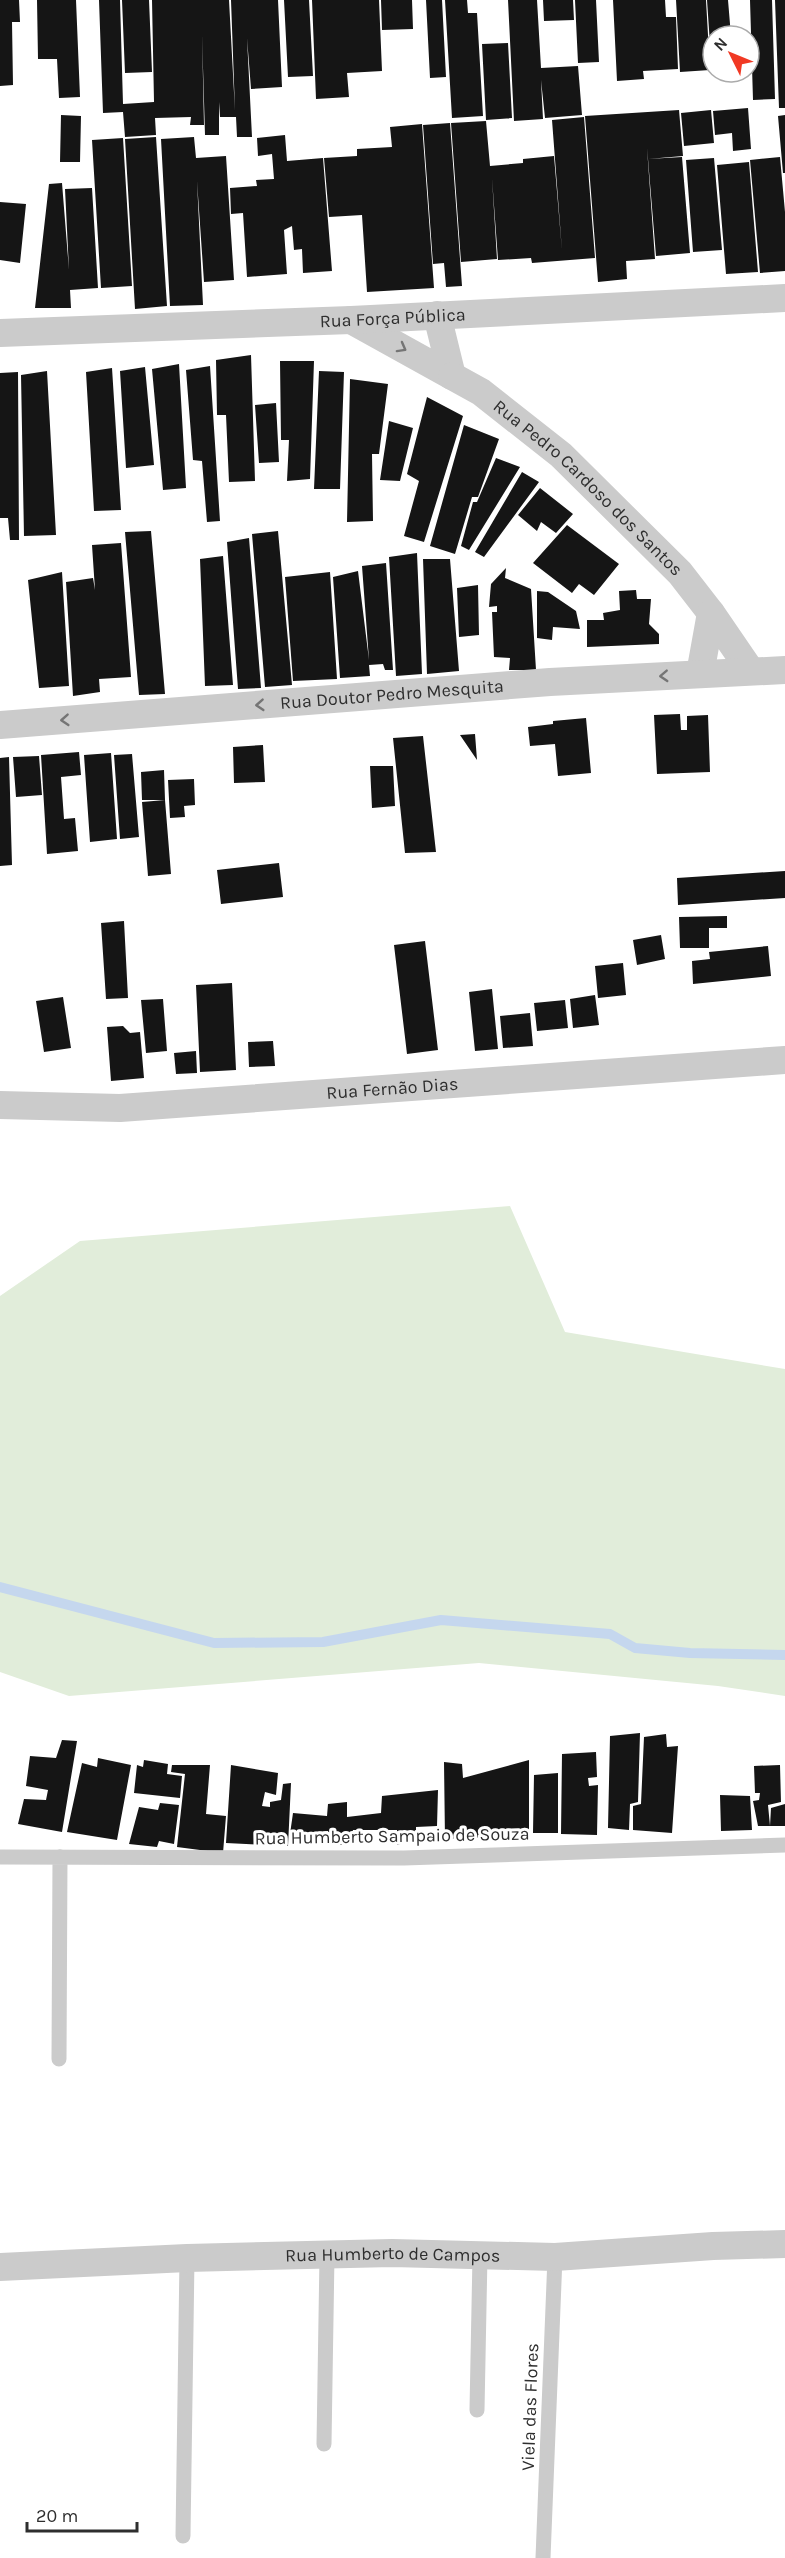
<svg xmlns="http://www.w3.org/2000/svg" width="785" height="2558" viewBox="0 0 785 2558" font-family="Karla,sans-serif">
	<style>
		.green { fill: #e1edda }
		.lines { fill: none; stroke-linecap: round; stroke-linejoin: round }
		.stream { stroke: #c5d7ee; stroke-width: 10 }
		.building { fill: #151515 }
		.service { stroke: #cbcbcb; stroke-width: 15 }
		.minor { stroke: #cbcbcb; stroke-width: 28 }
		.oneway { stroke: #757575 }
		.labels { text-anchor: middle; stroke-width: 6; stroke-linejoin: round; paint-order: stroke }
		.street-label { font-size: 18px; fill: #2e2e2e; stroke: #fff }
	</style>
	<rect width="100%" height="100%" fill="#fff"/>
	<path class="green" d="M510,1206L565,1332L785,1369V1696L718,1686L479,1663L69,1696L0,1672V1296L80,1241Z"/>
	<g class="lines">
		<path class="stream" d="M0,1587L214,1643L323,1642L441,1620L610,1634L635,1648L690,1653L785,1655"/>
	</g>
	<path class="building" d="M0,0H19L20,22H12L13,85L0,86Z
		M37,0H76L80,97L59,98L57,59H38Z
		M99,0H120L123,104L154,102L152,0H229L235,111L231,0H278L282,87L251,89L247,38L252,137H237L236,117H220L219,102V135H205L202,34L204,125H190L191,117L155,118L156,135L125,137L123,112L103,113Z
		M122,0H149L152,72L125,73Z
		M284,0H309L313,76L288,77Z
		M312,0H379L382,71L347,73L349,97L316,99Z
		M381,0H412L413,29L382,30Z
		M426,0H442L446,77L430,78Z
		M445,0H467L468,13H477L483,116L452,118Z
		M508,0H537L541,68L578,66L582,115L545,118L541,80L543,119L514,121Z
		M543,0H573L574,20L544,21Z
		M575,0H596L599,62L578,63Z
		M613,0H665L666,17H676L678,69L643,71L644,79L617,81Z
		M676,0H706L710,70L680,72Z
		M707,0H728L731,36H713V59H711Z
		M750,0H772L775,99L753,100Z
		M775,0H785V108H779Z
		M508,43L512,118L486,120L482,44Z
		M748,108L751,149L733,151L732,133L715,135L713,111Z
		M679,110L683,156L648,159L647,148L655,259L626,261L627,279L598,282L585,116Z
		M711,110L714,143L684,146L681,113Z
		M61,115L81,116L80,162H60Z
		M785,115V173H783L778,116Z
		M584,117L595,258L532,263L531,258L498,260L492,178L497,259L461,262L451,123L486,121L490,166L523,163V159L554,156L562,251L552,120Z
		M450,123L462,286L446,287L444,263L433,264L423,125Z
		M422,124L434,288L367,292L362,215L329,217L324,158L357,156V149L392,147L390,127Z
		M285,135L287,161L323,158L332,271L303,273L302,249L294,250L292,226L284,230L287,274L247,277L243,213L231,214L230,188L257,186L256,180L274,179L272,154L258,156L257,138Z
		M156,137L167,306L135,309L125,139Z
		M194,137L196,158L226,156L234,280L204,282L197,181L203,305L170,306L161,139Z
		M123,138L132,286L101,288L92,140Z
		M682,157L690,253L656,256L648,159Z
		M780,157L785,212V271L760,273L750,160Z
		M714,158L722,250L693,252L686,160Z
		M749,162L758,272L726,274L717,165Z
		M62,183L69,270L65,189L92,188L98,288L70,290L71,308H35L49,184Z
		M0,202L26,204L20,263L0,260Z
		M251,355L255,481L229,482L226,415H217L216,360Z
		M280,361H314L310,479L287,481L289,440H281Z
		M179,364L186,488L163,490L152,369Z
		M210,366L220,521L207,522L202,461L193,460L186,370Z
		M145,367L154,465L126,468L120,371Z
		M112,368L121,510L94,511L86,372Z
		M47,371L56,535L24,536L21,375Z
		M319,371L344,372L340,489H314Z
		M18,372L19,540H10L8,518H0V373Z
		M350,379L388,384L379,454H372L373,521L347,522Z
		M427,397L463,416L424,542L404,536L419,481L407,474Z
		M276,403L279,462L259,463L255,405Z
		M389,421L413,428L400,481L380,480Z
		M464,425L499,439L478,497H472L455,554L430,546Z
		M496,458L520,467L469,550L461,546L473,502H477Z
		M522,472L539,482L484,557L475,552Z
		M540,488L573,514L556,533L541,522L537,531L518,515Z
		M567,525L619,564L594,595L579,584L572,593L533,563Z
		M151,531L165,694L139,695L125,532Z
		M278,531L292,685L265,687L252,534Z
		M249,538L261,688L238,689L227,542Z
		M121,543L131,677L99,679L100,692L73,696L66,582L93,578L95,590L92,545Z
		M417,553L422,674L396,676L389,557Z
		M223,556L233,685L205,686L200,559Z
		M423,559H450L459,671L427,674Z
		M386,563L393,670H385L383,664L369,665L370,676L340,678L333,577L358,571L369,660L362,566Z
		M506,568L505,578L531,589L536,670H509L510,658L494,657L492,612H497V606L489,607L491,584Z
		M62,572L69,686L39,688L28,580Z
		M330,572L337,679L293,681L285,577Z
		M478,585L479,635L459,637L457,588Z
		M636,590L637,599H651L649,624L659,634V644L587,647V620H604L603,613L620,610L619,591Z
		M537,591L548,592L576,611L580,629L553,627L552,640L537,638Z
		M680,714L681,730H687V716L708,715L710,772L657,774L654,715Z
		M586,718L591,773L558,776L555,744L530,746L528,727L553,724V721Z
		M475,734L477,760L460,735Z
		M423,736L436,852L405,853L393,738Z
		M263,745L265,782L234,783L233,747Z
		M79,752L81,775L61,777L64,819L75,818L78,851L47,854L41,755Z
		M111,753L117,839L90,842L84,755Z
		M132,754L139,837L120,839L114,755Z
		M39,756L42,795L16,797L13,757Z
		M9,757L12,865L0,866V758Z
		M370,766H393L395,806L372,808Z
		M164,770L165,800H142L141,772Z
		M194,779L195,805L184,806L185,817L170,818L168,780Z
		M165,800L171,874L148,876L142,802Z
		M279,863L283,897L221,904L217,870Z
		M785,871V898L678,905L677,878Z
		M727,916V928H709V948H680L679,917Z
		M124,921L128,998L106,999L101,923Z
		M661,935L665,959L637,965L633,940Z
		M425,941L438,1050L407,1054L394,945Z
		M768,946L771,976L693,984L692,961L710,959L709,952Z
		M623,963L626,995L598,998L595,966Z
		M232,983L236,1070L200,1072L196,985Z
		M492,989L498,1049L475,1051L469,992Z
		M595,995L599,1025L573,1028L570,999Z
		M63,997L71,1048L44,1052L36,1001Z
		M163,999L167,1051L146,1053L141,1000Z
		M565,1000L568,1028L537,1031L534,1003Z
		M530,1013L533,1046L503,1048L500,1016Z
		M123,1026L130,1033L140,1032L144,1078L111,1081L107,1027Z
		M273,1041L275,1066L249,1067L248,1042Z
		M196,1051L197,1073L176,1074L174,1053Z
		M640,1733L638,1802L630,1804L629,1830L608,1828L610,1736Z
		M666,1734L667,1747L678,1746L672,1833L633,1830V1806L641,1804L644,1737Z
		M62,1740L77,1741L62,1832L18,1824L24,1799L46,1800L48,1790L26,1786L30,1756L56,1758Z
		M596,1752L597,1777L588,1778L589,1786L598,1785L597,1835L561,1834L562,1754Z
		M98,1758L131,1765L117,1840L67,1832L82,1763L97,1767Z
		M144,1760L168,1764L167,1774L182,1776L180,1798L134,1793L137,1765L143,1767Z
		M529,1760V1835L445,1839L444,1762L462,1764L463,1778Z
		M172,1765H210L206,1814L226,1816L223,1853L177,1847L185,1774L171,1772Z
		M231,1765L278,1773L276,1795L265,1792L262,1806L270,1807V1802L281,1800L283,1784L291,1783L288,1846L226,1843Z
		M780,1765L781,1802L768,1805L770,1826L771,1808L785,1804V1826H758L753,1801L759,1800L760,1793H755L754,1766Z
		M558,1773V1833H533L534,1775Z
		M438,1790L437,1826L416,1827V1841L397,1845V1830H353L349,1845L329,1844L328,1831L290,1834L293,1813L327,1816L328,1804L347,1802V1817L381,1813L382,1796Z
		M720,1795L750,1796L752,1830L721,1831Z
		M160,1803L179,1805L174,1844L159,1841L157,1847L129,1844L139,1807L158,1810Z"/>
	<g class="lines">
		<path class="service" d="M0,1857L404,1858L785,1845
			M59,2059L60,1857
			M477,2410L480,2255
			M324,2444L327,2255
			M183,2536L187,2258
			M543,2558L555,2257"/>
		<g class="minor">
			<path d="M351,320L452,376L437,315"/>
			<path id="s1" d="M0,333L351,320L785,298"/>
			<path id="s2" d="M452,376L481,392L561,455L680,573L711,613"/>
			<path d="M700,674L711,613L750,670"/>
			<path id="s3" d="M0,725L550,682L785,670"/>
			<path id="s4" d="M0,1105L120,1108L785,1060"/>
			<path id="s5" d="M0,2267L187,2258L392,2253L555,2257L713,2246L785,2244"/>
		</g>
	</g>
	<defs><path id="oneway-chevron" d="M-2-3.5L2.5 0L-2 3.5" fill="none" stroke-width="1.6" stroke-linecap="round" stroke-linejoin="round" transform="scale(1.5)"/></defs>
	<g class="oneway">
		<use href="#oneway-chevron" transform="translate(402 348) rotate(29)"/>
		<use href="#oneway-chevron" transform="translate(664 676) rotate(177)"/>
		<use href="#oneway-chevron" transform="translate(260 705) rotate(176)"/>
		<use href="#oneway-chevron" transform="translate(65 720) rotate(176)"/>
	</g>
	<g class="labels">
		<g class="street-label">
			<text dy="6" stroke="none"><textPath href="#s1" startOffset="393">Rua Força Pública</textPath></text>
			<text dy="6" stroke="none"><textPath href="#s2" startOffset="177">Rua Pedro Cardoso dos Santos</textPath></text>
			<text dy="6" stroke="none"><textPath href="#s3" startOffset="393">Rua Doutor Pedro Mesquita</textPath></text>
			<text dy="6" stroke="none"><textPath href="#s4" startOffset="393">Rua Fernão Dias</textPath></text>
			<text transform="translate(392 1836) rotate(-1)" y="6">Rua Humberto Sampaio de Souza</text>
			<text dy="6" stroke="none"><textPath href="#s5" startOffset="393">Rua Humberto de Campos</textPath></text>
			<text transform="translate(530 2407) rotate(-88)" y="6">Viela das Flores</text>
		</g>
	</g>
	<g transform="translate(731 54) rotate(313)"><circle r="28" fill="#ffffff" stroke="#ababab" stroke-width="1.5"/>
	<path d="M0-4.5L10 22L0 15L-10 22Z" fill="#f13924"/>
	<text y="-9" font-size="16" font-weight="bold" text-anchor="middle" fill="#2e2e2e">N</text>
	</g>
	<path d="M27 2522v9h110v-9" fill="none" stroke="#2e2e2e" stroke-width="3"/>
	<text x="36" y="2522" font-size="18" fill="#2e2e2e" stroke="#ffffff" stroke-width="4.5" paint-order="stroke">20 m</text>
</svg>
